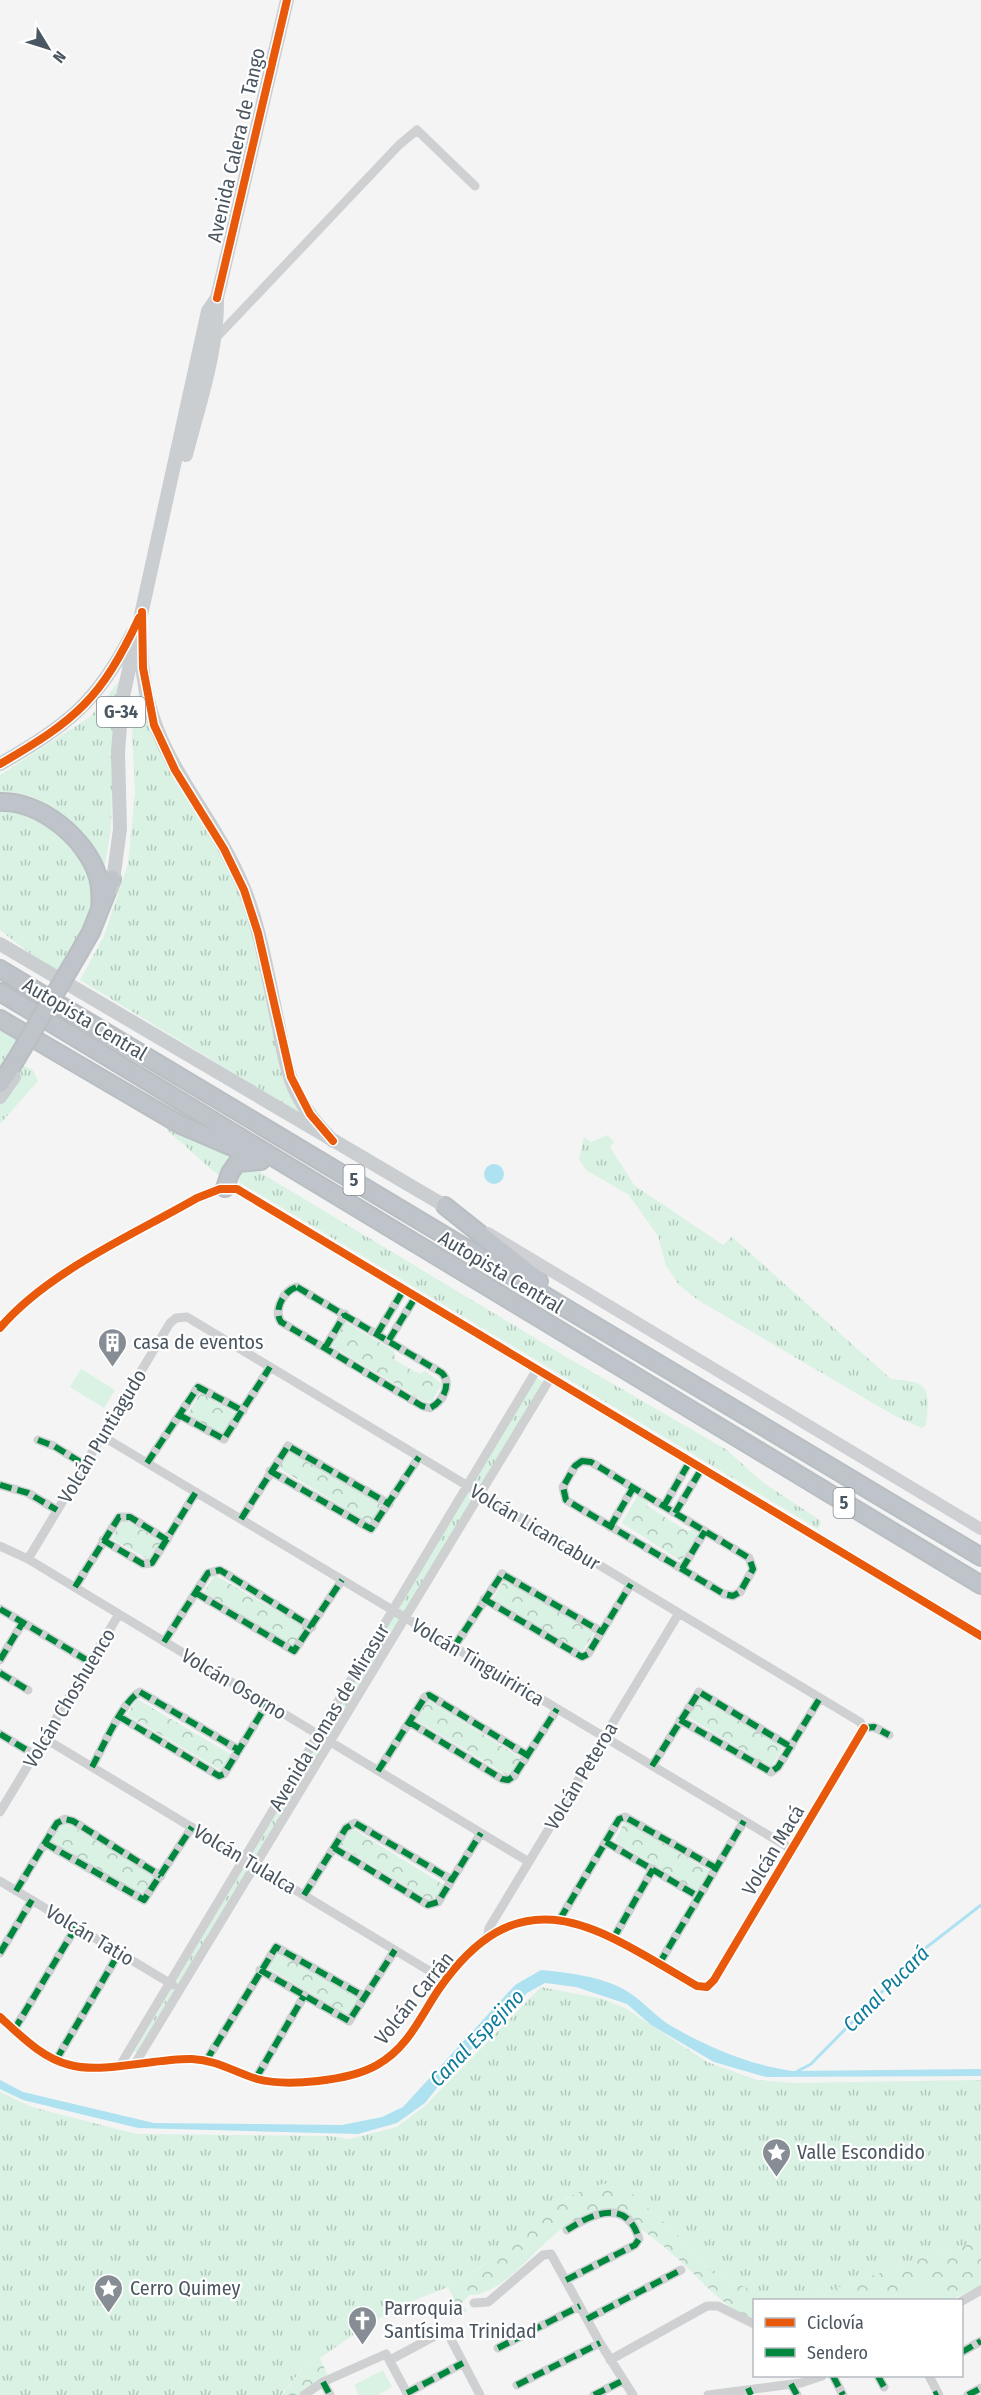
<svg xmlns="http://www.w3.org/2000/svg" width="981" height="2395" viewBox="0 0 981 2395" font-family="'Fira Sans Condensed',sans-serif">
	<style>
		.grass { fill: url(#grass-tufts) }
		.forest { fill: url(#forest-crowns) }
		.pitch { fill: #d9f2e3 }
		.water { fill: #aee2f0 }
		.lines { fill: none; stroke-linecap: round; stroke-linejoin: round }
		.stream { stroke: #aee2f0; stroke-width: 3 }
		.motorway-casing { stroke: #b9bec3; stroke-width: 20 }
		.minor { stroke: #ced0d2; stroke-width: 9 }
		.tertiary { stroke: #ced0d2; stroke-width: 10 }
		.secondary { stroke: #ced0d4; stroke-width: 12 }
		.primary { stroke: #caced1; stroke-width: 14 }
		.motorway { stroke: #bec4c9; stroke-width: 16 }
		.motorway-bridge-casing { stroke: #b9bec3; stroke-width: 20; stroke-linecap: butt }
		.motorway-bridge { stroke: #bec4c9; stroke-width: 16 }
		.quiet { stroke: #00873e; stroke-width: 6; stroke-dasharray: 12 6; stroke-linecap: butt }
		.cycleway-casing { stroke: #fff; stroke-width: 11 }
		.cycleway { stroke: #e8590c; stroke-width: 8 }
		.labels { text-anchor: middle; stroke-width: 4.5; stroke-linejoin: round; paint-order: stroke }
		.shield { fill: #fff; stroke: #808990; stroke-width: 1.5 }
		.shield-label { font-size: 18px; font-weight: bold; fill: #4a5661 }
		.street-label { font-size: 20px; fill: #4a5661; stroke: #fff }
		.poi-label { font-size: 20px; fill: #4a5661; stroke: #fff; text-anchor: start }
		.water-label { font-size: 21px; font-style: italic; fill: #0c7c9b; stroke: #fff }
	</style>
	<defs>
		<pattern id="grass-tufts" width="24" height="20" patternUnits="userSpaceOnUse" patternTransform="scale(1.5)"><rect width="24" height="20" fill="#d9f2e3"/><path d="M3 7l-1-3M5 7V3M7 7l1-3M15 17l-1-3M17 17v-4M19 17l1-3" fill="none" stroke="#b2c7bb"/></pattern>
		<pattern id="forest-crowns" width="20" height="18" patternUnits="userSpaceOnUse" patternTransform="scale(1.5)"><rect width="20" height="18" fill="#d9f2e3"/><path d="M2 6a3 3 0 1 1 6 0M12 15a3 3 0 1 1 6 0" fill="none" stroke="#b2c7bb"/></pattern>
	</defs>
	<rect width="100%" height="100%" fill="#f4f4f4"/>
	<path class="grass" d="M140,678L145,704L239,885L306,1117L80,980L104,936L128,864L135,793L132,732Z
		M121,679L113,747L111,828L104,872C79,836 52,787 0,793V775L90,717Z
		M0,809C53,810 104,867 91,920C86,937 69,957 59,972L32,955L0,930Z
		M0,1028L18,1040L0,1068Z
		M24,1066L33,1070L38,1081L0,1124V1100Z
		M167,1125L240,1157L220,1177L167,1130Z
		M608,1135L614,1142L610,1147L634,1185L723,1245L732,1237L891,1379C931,1382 930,1388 926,1425L922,1428L895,1416L698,1300L679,1285L666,1266L658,1236L629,1195L586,1170L579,1159L584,1137L591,1142Z
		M244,1167H251L568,1358L727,1450L761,1481L821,1521L818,1529L239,1182V1173Z
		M536,1378L544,1382L137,2052H134Z
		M541,1987L603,1999L625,2008L707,2062L757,2080L794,2083L981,2080V2241L919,2259L804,2300H774L712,2273L684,2241L625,2187L568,2197L500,2255L448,2287L410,2302L369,2324L320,2358H311L281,2395H0V2092L32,2107L136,2134L329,2136L350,2139L397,2127L426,2105Z"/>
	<path class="forest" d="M343,1323H347L394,1351L395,1360L419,1374L425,1371L442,1384L432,1401L426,1402L333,1347L331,1342Z
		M200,1393L235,1413L222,1435L188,1414Z
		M289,1449L383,1506L371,1524L279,1468Z
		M638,1495L649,1501L647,1506L687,1531L697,1529L698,1536L681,1561L622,1523Z
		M123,1519L162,1541L151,1561L112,1539Z
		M215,1575L306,1628L294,1647L204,1592Z
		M505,1579L594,1633L582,1652L493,1599Z
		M699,1694L783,1748L771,1767L686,1716Z
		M137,1699L232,1755L222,1771L127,1715Z
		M428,1700L521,1758L510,1777L416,1720Z
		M63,1821L157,1877L145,1897L51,1841Z
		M625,1821L711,1872L697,1891L615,1841Z
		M350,1827L444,1885L432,1902L339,1845Z
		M278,1952L359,1999L349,2016L268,1968Z
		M610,2183L625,2187L684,2241L712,2273L774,2300H754V2320C718,2305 698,2275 669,2251C653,2237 634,2224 616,2214C601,2217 578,2218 566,2226C539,2243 502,2297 469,2295L462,2303L467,2312L461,2314L448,2287C465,2276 483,2267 499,2255C535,2229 562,2188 610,2183Z
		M981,2241V2286L951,2300H804L919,2259Z
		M311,2358H320L328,2376L305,2388L300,2395H282Z"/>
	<path class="pitch" d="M81,1369L115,1390L104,1408L70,1387Z
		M935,2278L946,2299L910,2300L906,2293Z
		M383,2370L392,2387L378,2395H359L354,2385Z"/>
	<path class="water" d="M484 1174a10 10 0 1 1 20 0a10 10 0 1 1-20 0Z
		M541,1970C566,1972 603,1977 625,1990C641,1999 653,2014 668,2024C705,2046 749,2065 792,2071L981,2069V2076L766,2077L714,2062L651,2025L627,2004L576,1987L545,1983L527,1993L452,2069L425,2103L397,2123L358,2134L138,2128L23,2100L0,2089V2080L23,2092L154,2123L342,2125L382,2117L403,2107L515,1985Z"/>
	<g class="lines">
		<path class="stream" d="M796,2072L811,2064L923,1950L981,1905"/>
		<defs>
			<path id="motorway" d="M0,802C40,800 87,839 98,877C101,888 101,898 100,909
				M76,958L91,932L112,879
				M0,969L981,1557
				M0,992L981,1585
				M0,1019L181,1125L251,1155
				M0,1084L14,1063
				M225,1188L230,1173L237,1163L261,1161
				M445,1206L539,1281"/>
		</defs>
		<use href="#motorway" class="motorway-casing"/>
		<path class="minor" d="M215,339L399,145L417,130L475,186
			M297,1287L442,1373C452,1384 443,1402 430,1408L422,1406L281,1322C273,1310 284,1290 297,1287Z
			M377,1334L404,1289
			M389,1340L416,1296
			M325,1348L345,1314
			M179,1415L224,1439L270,1367
			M102,1436L793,1850
			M38,1440L54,1446L85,1465
			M582,1461L591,1462L749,1558L753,1569L740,1592L733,1596L724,1594L566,1500L563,1487L575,1466Z
			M147,1463L198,1387L243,1411
			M270,1471L371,1529L419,1457
			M0,1485L28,1493L57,1510
			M664,1506L690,1461
			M675,1513L702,1468
			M241,1519L288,1446L389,1504
			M610,1527L633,1488
			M103,1540L143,1564L152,1563L196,1492
			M0,1546L28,1559L529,1862
			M28,1559L170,1323L176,1318L187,1317L860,1722L864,1728
			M682,1569L705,1531
			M75,1587L119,1517H130L167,1540
			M196,1593L294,1651L342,1580
			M484,1599L582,1657L588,1654L631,1584
			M0,1609L90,1662
			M164,1642L208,1573L220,1570L312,1627
			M454,1647L502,1574L602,1632
			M0,1660L23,1622
			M0,1673L28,1690
			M120,1717L219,1776L224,1774L267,1704
			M680,1720L771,1772L778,1767L820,1698
			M409,1722L502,1779L508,1780L514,1776L557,1709
			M864,1728L874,1727L889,1735
			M0,1734L35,1755
			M44,1738L446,1981
			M652,1766L699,1692L791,1747
			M92,1767C102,1749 123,1700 140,1692L239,1750
			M378,1771L425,1697L429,1695L527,1755
			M0,1812L119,1614
			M606,1842L699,1897
			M45,1843L144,1900L192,1827
			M334,1848L428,1905L438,1902L481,1833
			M0,1881L173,1985
			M16,1891L57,1823L65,1819L73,1821L161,1876
			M304,1895L346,1828L355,1823L452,1880
			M560,1919L619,1819L625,1817L716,1868
			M613,1939L653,1869
			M487,1940L489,1928L679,1613
			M0,1953L32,1900
			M659,1964L744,1821
			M260,1970L349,2021L395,1950
			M0,2017C21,2036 42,2058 70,2065C104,2074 156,2058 192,2059C217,2060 234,2072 257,2079C287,2087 349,2081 377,2065C408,2048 420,2017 439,1989C523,1869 599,1929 697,1986L707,1987L714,1980L864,1728
			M14,2030L76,1927
			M56,2060L119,1953
			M206,2061L276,1947L365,1997
			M136,2062L551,1377
			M121,2064L537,1369
			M256,2078L304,1996
			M566,2280L635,2245L639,2239C627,2198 593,2213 567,2230
			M962,2301L981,2290
			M474,2303L488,2302L493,2298L543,2255L551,2254L600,2343L633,2395
			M587,2319L681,2270
			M498,2348L580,2306
			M962,2352L981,2341
			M390,2360L446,2330L480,2395
			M610,2360L707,2306H718L754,2324
			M833,2376L843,2395
			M878,2376L884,2387
			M929,2376L939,2395
			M323,2382L330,2395
			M791,2384L797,2395
			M517,2385L600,2343
			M407,2393L463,2363
			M304,2395L323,2382L386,2354L408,2395
			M594,2395L622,2381
			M708,2395L801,2383L822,2376
			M968,2395L981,2388"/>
		<path class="tertiary" d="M0,1328C47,1272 133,1235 197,1198L220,1189H237L981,1636"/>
		<path class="secondary" d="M488,1233L981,1529"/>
		<path class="primary" d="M186,455C199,404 218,350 217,298L287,0
			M141,638C140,753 206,795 245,891C262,934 269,983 279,1028C283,1050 287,1074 297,1094C306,1112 319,1127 333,1141
			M0,764C66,726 97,703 132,634
			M112,888L120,829L118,752L122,701L208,311L217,298
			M0,944L445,1206
			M0,1097L14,1077"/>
		<use href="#motorway" class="motorway"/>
		<defs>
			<path id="motorway-bridge" d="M14,1063L76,958"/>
		</defs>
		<use href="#motorway-bridge" class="motorway-bridge-casing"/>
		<use href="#motorway-bridge" class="motorway-bridge"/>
		<path class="quiet" d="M297,1287L442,1373C452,1384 443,1402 430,1408L422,1406L281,1322C273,1310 284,1290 297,1287Z
			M377,1334L404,1289
			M389,1340L416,1296
			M325,1348L345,1314
			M179,1415L224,1439L270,1367
			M38,1440L54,1446L85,1465
			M582,1461L591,1462L749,1558L753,1569L740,1592L733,1596L724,1594L566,1500L563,1487L575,1466Z
			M147,1463L198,1387L243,1411
			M270,1471L371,1529L419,1457
			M0,1485L28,1493L57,1510
			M664,1506L690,1461
			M675,1513L702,1468
			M241,1519L288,1446L389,1504
			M610,1527L633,1488
			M103,1540L143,1564L152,1563L196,1492
			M682,1569L705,1531
			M75,1587L119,1517H130L167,1540
			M196,1593L294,1651L342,1580
			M484,1599L582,1657L588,1654L631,1584
			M0,1609L90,1662
			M164,1642L208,1573L220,1570L312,1627
			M454,1647L502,1574L602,1632
			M0,1660L23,1622
			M0,1673L28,1690
			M120,1717L219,1776L224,1774L267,1704
			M680,1720L771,1772L778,1767L820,1698
			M409,1722L502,1779L508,1780L514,1776L557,1709
			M864,1728L874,1727L889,1735
			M0,1734L35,1755
			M652,1766L699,1692L791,1747
			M92,1767C102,1749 123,1700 140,1692L239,1750
			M378,1771L425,1697L429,1695L527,1755
			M606,1842L699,1897
			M45,1843L144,1900L192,1827
			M334,1848L428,1905L438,1902L481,1833
			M16,1891L57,1823L65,1819L73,1821L161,1876
			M304,1895L346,1828L355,1823L452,1880
			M560,1919L619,1819L625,1817L716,1868
			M613,1939L653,1869
			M0,1953L32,1900
			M659,1964L744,1821
			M260,1970L349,2021L395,1950
			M14,2030L76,1927
			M56,2060L119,1953
			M206,2061L276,1947L365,1997
			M256,2078L304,1996
			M566,2280L635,2245L639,2239C627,2198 593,2213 567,2230
			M587,2319L681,2270
			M498,2348L580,2306
			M962,2352L981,2341
			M833,2376L843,2395
			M878,2376L884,2387
			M323,2382L330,2395
			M791,2384L797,2395
			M517,2385L600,2343
			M748,2388L751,2395
			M407,2393L463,2363
			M594,2395L622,2381
			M934,2395L938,2393
			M968,2395L981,2388"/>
		<defs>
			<path id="cycleway" d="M217,298L287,0
				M142,612L143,668L154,725L175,770L224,849L244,890L258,933L291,1077L310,1114L333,1141
				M0,764C76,720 101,699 139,618
				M0,1328C47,1272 133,1235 197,1198L220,1189H237L981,1636
				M0,2017C21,2036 42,2058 70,2065C104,2074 156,2058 192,2059C217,2060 234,2072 257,2079C287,2087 349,2081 377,2065C408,2048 420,2017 439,1989C523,1869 599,1929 697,1986L707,1987L714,1980L864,1728"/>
		</defs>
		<use href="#cycleway" class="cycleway-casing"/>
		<use href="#cycleway" class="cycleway"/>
	</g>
	<defs>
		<symbol id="building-pin" viewBox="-11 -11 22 30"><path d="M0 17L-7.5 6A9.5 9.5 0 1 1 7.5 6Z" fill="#868d94" stroke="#fff"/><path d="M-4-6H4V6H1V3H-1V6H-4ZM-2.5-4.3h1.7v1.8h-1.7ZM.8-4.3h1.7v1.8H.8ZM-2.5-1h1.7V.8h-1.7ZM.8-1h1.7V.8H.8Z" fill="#fff"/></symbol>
		<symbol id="sight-pin" viewBox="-11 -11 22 30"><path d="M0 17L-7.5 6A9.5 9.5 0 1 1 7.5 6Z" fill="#868d94" stroke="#fff"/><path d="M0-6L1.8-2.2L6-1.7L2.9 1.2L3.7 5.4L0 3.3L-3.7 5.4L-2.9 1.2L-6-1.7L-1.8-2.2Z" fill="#fff"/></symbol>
		<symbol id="church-pin" viewBox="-11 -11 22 30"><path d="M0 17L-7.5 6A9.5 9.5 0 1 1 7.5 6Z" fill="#868d94" stroke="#fff"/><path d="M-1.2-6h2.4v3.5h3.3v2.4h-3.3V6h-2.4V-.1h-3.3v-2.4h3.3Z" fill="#fff"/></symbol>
	</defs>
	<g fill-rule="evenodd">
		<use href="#building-pin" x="96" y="1326" width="33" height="45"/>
		<use href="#sight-pin" x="760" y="2136" width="33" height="45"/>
		<use href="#sight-pin" x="92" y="2272" width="33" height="45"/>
		<use href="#church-pin" x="346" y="2304" width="33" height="45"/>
	</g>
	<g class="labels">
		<g class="shield">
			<rect x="97" y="697" width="48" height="30" rx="4.5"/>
			<rect x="343.5" y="1165" width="21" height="30" rx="4.5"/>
			<rect x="833.5" y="1488" width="21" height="30" rx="4.5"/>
		</g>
		<g class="shield-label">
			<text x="121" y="718">G-34</text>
			<text x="354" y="1186">5</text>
			<text x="844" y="1509">5</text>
		</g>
		<g class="street-label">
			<text transform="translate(236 145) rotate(-77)" y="7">Avenida Calera de Tango</text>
			<text transform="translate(85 1019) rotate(31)" y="7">Autopista Central</text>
			<text transform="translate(501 1272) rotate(31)" y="7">Autopista Central</text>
			<text transform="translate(102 1436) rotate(-59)" y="7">Volcán Puntiagudo</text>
			<text transform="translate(535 1527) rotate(31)" y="7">Volcán Licancabur</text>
			<text transform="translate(478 1662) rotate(31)" y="7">Volcán Tinguiririca</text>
			<text transform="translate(234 1684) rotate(31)" y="7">Volcán Osorno</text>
			<text transform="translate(69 1698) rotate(-59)" y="7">Volcán Choshuenco</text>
			<text transform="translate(329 1717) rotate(-59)" y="7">Avenida Lomas de Mirasur</text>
			<text transform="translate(581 1776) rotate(-59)" y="7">Volcán Peteroa</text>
			<text transform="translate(773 1850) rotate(-59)" y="7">Volcán Macá</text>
			<text transform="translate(245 1859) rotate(31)" y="7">Volcán Tulalca</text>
			<text transform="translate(90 1935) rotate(31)" y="7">Volcán Tatio</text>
			<text transform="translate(414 1998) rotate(-51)" y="7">Volcán Carrán</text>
		</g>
		<g class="poi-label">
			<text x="133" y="1349">casa de eventos</text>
			<text x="797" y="2159">Valle Escondido</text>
			<text x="130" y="2295">Cerro Quimey</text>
			<text x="384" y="2315">Parroquia<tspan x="384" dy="23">Santísima Trinidad</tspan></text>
		</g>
		<g class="water-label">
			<text transform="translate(886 1989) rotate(-45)" y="7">Canal Pucará</text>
			<text transform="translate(477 2038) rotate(-46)" y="7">Canal Espejino</text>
		</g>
	</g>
	<rect x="753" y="2299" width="210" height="78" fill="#ffffff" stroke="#b7bbc0" stroke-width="1.5"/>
	<rect x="765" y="2318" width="30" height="9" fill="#e8590c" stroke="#b7bbc0" stroke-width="1.5"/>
	<text x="807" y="2329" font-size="18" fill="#4a5661">Ciclovía</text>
	<rect x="765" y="2348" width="30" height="9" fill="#00873e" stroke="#b7bbc0" stroke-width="1.5"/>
	<text x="807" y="2359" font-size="18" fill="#4a5661">Sendero</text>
	<g transform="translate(48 48) rotate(128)" stroke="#ffffff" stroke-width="4.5" paint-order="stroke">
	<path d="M0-4.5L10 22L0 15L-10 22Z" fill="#4a5661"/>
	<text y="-9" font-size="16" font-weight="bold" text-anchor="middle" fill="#4a5661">N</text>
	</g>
</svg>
